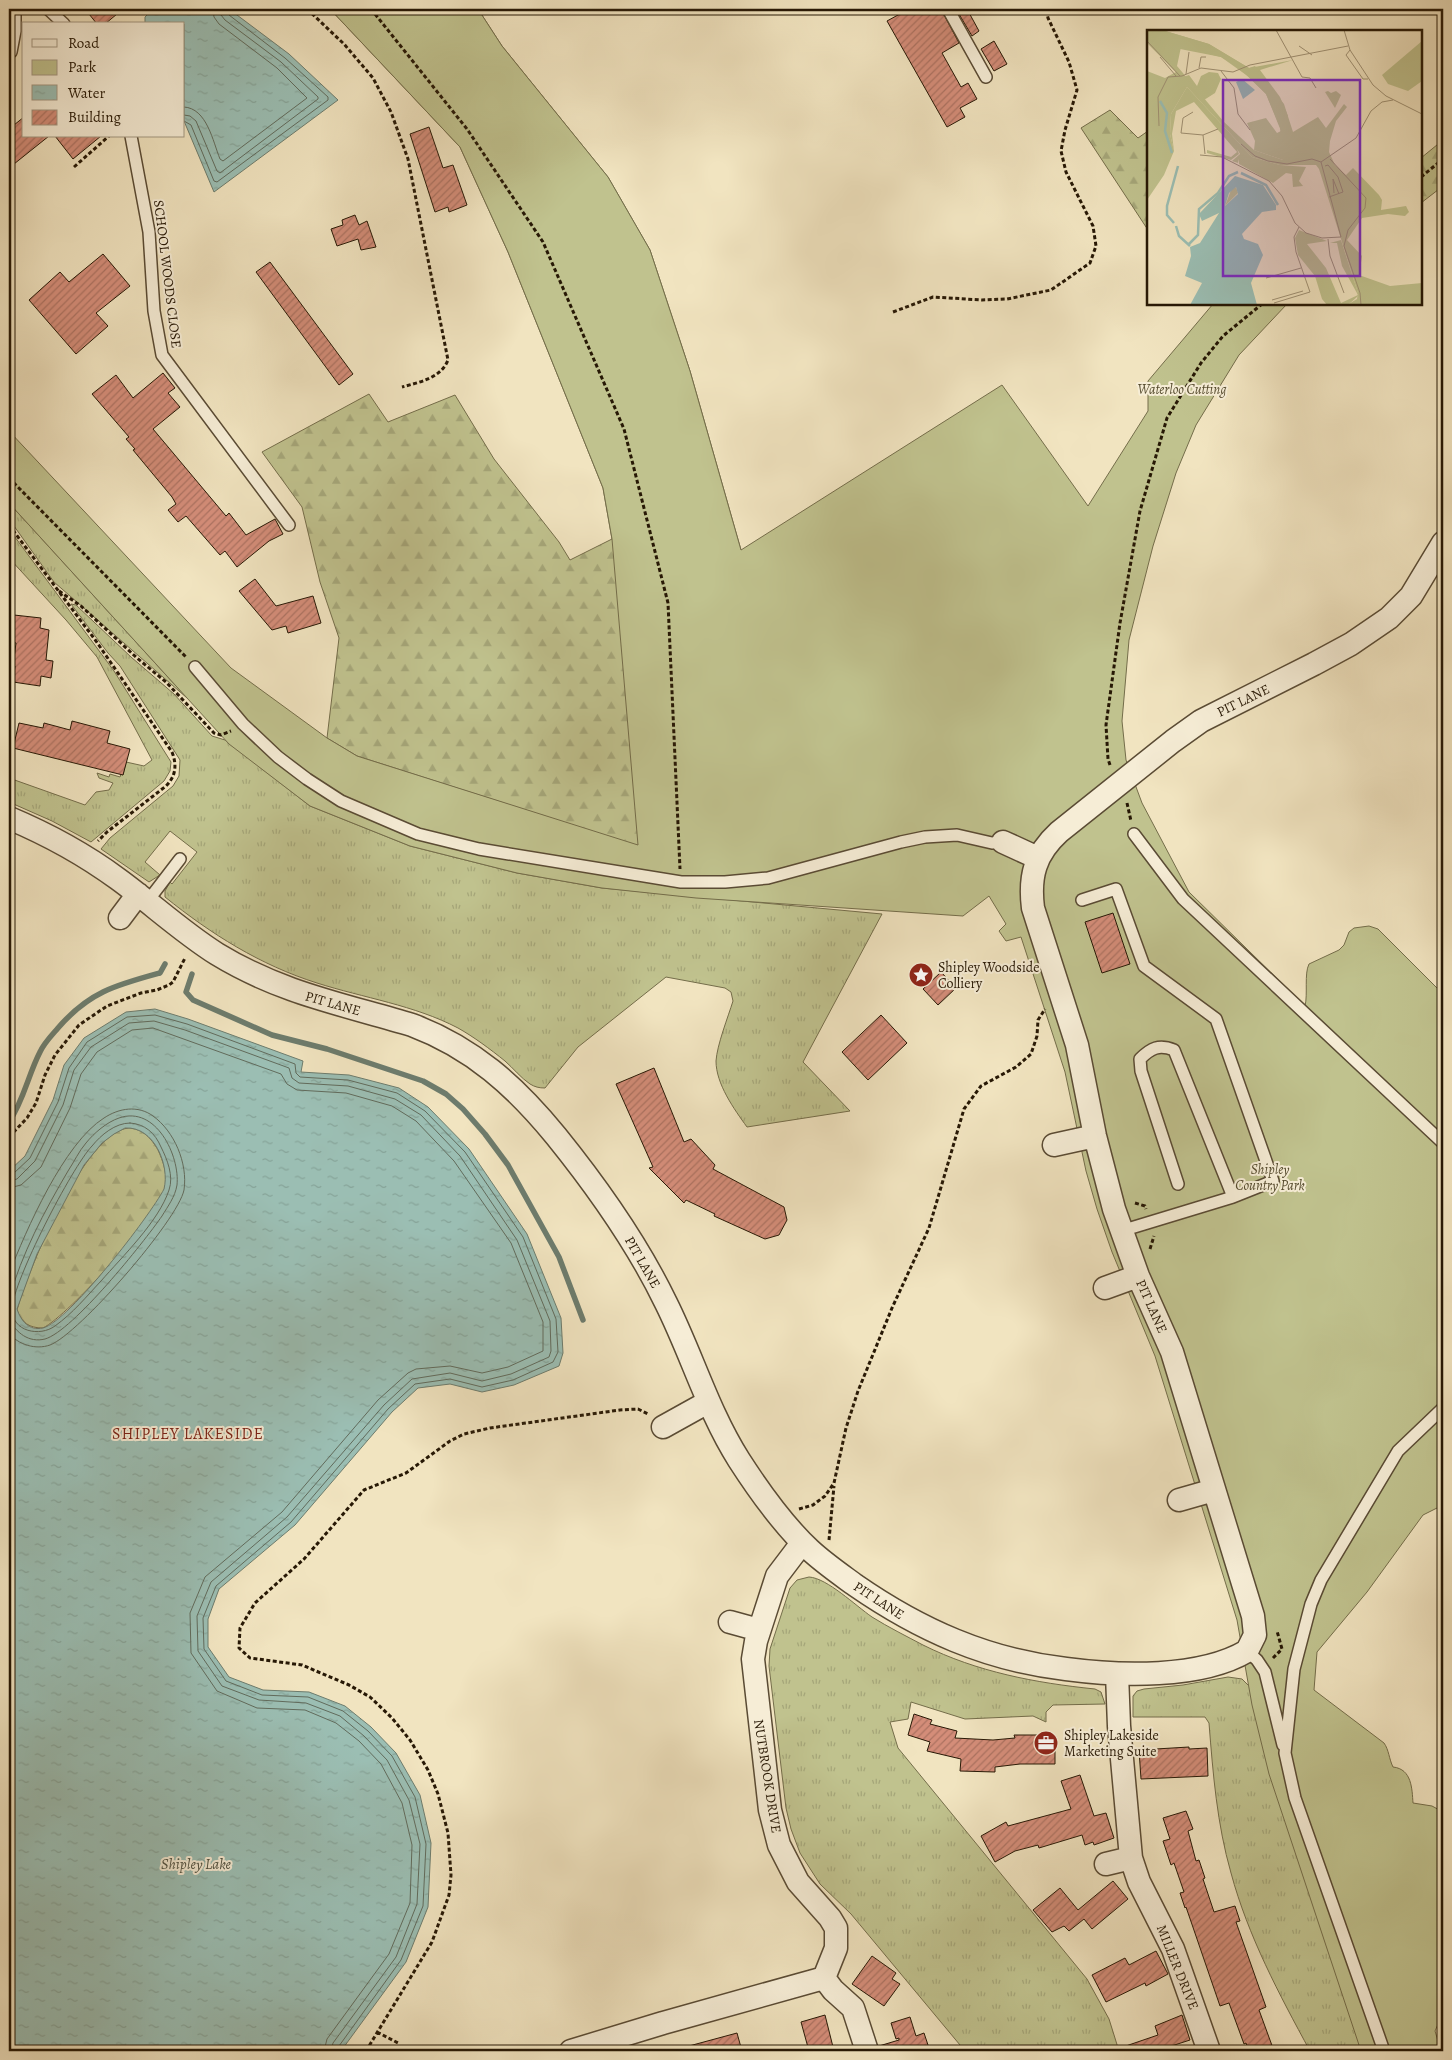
<svg xmlns="http://www.w3.org/2000/svg" width="1452" height="2060" viewBox="0 0 1452 2060" font-family="Alegreya,serif">
	<style>
		.grass { fill: url(#grass-tufts); stroke: #746d4a }
		.forest { fill: url(#forest-firs); stroke: #746d4a }
		.park { fill: #c0c28e; stroke: #746d4a }
		.water { fill: url(#water-ripples); stroke: #6d7c6d; fill-rule: evenodd }
		.lines { fill: none; stroke-linecap: round; stroke-linejoin: round }
		.shore { stroke: #616b5c; stroke-width: 1 }
		.stream { stroke: #6d7c6d; stroke-width: 5.5 }
		.building { fill: url(#building-hatch); stroke: #271805 }
		.lane-casing { stroke: #5a4b34; stroke-width: 14 }
		.street-casing { stroke: #5a4b34; stroke-width: 25 }
		.path { stroke: #271805; stroke-width: 3; stroke-dasharray: 4 2.5; stroke-linecap: butt }
		.lane { stroke: #f6edd6; stroke-width: 11 }
		.street { stroke: #f6edd6; stroke-width: 22 }
		.labels { text-anchor: middle; stroke-width: 4; stroke-linejoin: round; paint-order: stroke }
		.street-label { font-size: 14px; fill: #271805; stroke: #f6edd6 }
		.park-label { font-size: 14px; font-style: italic; fill: #554b2e; stroke: #f6edd6 }
		.poi-label { font-size: 14px; fill: #271805; stroke: #f6edd6; text-anchor: start }
		.water-label { font-size: 15px; font-style: italic; fill: #505242; stroke: #f6edd6 }
		.quarter-label { font-size: 16px; letter-spacing: 1px; fill: #7a1f14; stroke: #f6edd6 }
		.inset-river { fill: none; stroke: #9bbeb3; stroke-width: 2.5 }
		.inset-road { fill: none; stroke: #a09275; stroke-width: 1 }
		.view { fill: #7b2cbf; fill-opacity: 0.15; stroke: #7b2cbf; stroke-width: 2.5 }
		.inset-edge { fill: none; stroke: #271805; stroke-width: 2.5 }
	</style>
	<defs>
		<pattern id="grass-tufts" width="24" height="20" patternUnits="userSpaceOnUse" patternTransform="scale(1.25)"><rect width="24" height="20" fill="#c0c28e"/><path d="M3 7l-1-3M5 7V3M7 7l1-3M15 17l-1-3M17 17v-4M19 17l1-3" fill="none" stroke="#a5a679"/></pattern>
		<pattern id="forest-firs" width="22" height="20" patternUnits="userSpaceOnUse" patternTransform="scale(1.25)"><rect width="22" height="20" fill="#c0c28e"/><path d="M5 1l3.5 6h-7zM16 11l3.5 6h-7z" fill="#a5a679"/></pattern>
		<pattern id="water-ripples" width="26" height="14" patternUnits="userSpaceOnUse" patternTransform="scale(1.25)"><rect width="26" height="14" fill="#9bbeb3"/><path d="M2 4q2-2 4 0t4 0M15 11q2-2 4 0t4 0" fill="none" stroke="#86a398"/></pattern>
		<pattern id="building-hatch" width="6" height="6" patternUnits="userSpaceOnUse" patternTransform="scale(1.25)"><rect width="6" height="6" fill="#d48d79"/><path d="M-1 1l2-2M0 6l6-6M5 7l2-2" fill="none" stroke="#ac7261"/></pattern>
	</defs>
	<rect width="100%" height="100%" fill="#f1e4c0"/>
	<filter id="stains"><feTurbulence type="fractalNoise" baseFrequency=".004" numOctaves="4"/><feColorMatrix values="0 0 0 0 .2 0 0 0 0 .09 0 0 0 0 .02 0 0 0 .5 -.17"/></filter>
	<radialGradient id="worn" r=".72"><stop offset=".6" stop-color="#630" stop-opacity="0"/><stop offset="1" stop-color="#630" stop-opacity=".3"/></radialGradient>
	<path class="grass" d="M9,503L187,698L54,582L9,519Z
		M9,529L114,671L171,762L170,771L164,781L91,842L52,821L9,802V778L85,805L96,792L109,790L113,783L99,778L97,773L109,777L110,774L120,777L121,774L123,775L126,762L144,766L152,760L97,657L66,620L9,558Z
		M71,604L76,605L131,657L174,694L212,736L225,740L310,806L410,846L517,873L602,888L882,914L803,1062L850,1111L747,1127C734,1109 716,1084 716,1061C717,1045 728,1017 733,1001L731,992L725,988L666,977L578,1047L545,1088C539,1088 535,1087 530,1084C521,1078 513,1068 505,1061C490,1049 474,1037 458,1028C414,1005 364,998 317,983C260,965 211,934 165,897V891L170,882L172,884L197,852L170,831L145,862L160,875L149,882L101,849L110,838L173,786L179,776L180,760L120,666L108,653Z
		M809,1577C827,1578 856,1606 872,1617C888,1627 906,1636 923,1645C977,1672 1036,1683 1095,1689L1101,1692L1105,1704L1053,1705L1046,1712V1722L1033,1716L965,1719L911,1702L908,1719L890,1722L898,1748L1087,1979L1109,2019L1119,2051H965L851,1914L820,1884L800,1853L791,1829L786,1808L769,1666L770,1649L790,1588L797,1580Z
		M1228,1677L1242,1679L1250,1687L1366,2051H1310C1279,1994 1248,1936 1231,1873C1217,1824 1213,1774 1209,1723L1205,1717H1133V1696L1137,1691L1144,1689L1183,1685Z"/>
	<path class="forest" d="M330,9H478L502,46L608,177L650,250L690,371L741,550L638,846L357,756L327,738L339,638L320,582L302,507L262,452L369,394L388,422L455,395L494,459L559,542L570,560L612,539L603,488L508,252L460,147Z
		M1110,110L1138,138L1148,131V230L1081,128Z
		M1443,140V186L1421,203V158Z
		M129,1128C143,1129 151,1138 158,1150C163,1161 168,1175 165,1187C159,1215 69,1315 43,1328C29,1328 22,1323 17,1310C28,1270 85,1131 129,1128Z"/>
	<path class="park" d="M330,9H478L502,46L608,177L650,250L690,371L741,550L1002,385L1088,506L1148,411V381L1213,304H1287L1239,355L1196,425L1176,473L1153,546L1129,640L1122,721L1126,760L1142,803L1189,892L1305,1006C1308,994 1304,974 1309,964L1339,950L1344,945L1349,932L1354,928L1369,926L1378,929L1443,994V1505L1423,1515L1367,1592L1317,1652L1314,1690L1384,1743C1389,1750 1389,1759 1393,1767C1412,1769 1412,1789 1413,1803L1432,1806L1443,1812V2013L1435,2031L1441,2051H1361L1269,1774L1252,1705L1237,1620L1155,1356L1112,1252L1097,1209L1086,1171L1065,1072L1021,937L1006,941L999,931L1006,924L989,896L963,916L696,898L602,888L517,873L410,846L310,806L229,744L9,503V431L231,668L327,738L357,756L638,845L612,539L603,488L508,252L460,147Z"/>
	<path class="water" d="M153,9H229L289,54L338,100L214,192L184,121V24H145V17Z
		M155,1009L188,1019L303,1061L301,1072L349,1075L399,1088L428,1107L469,1149L527,1234L561,1318L563,1353L559,1366L514,1385L482,1392L450,1384L418,1388L392,1412L295,1525L219,1589L208,1619V1647L229,1677L263,1690L309,1692L345,1706L371,1727L396,1753L420,1795L431,1843L428,1907L406,1962L341,2051H9V1171L25,1156L53,1100L64,1065L84,1038L126,1012ZM125,1128C154,1126 170,1165 164,1189C150,1216 69,1321 43,1328C29,1331 21,1321 17,1309L37,1254L84,1165L102,1143L114,1134Z"/>
	<g class="lines">
		<path class="shore" d="M184,107C207,108 213,142 220,159L223,161L307,98L277,68L219,24L214,17L213,9
			M184,115L190,116L196,121L217,171L220,173L318,99V97L281,62L225,20L221,15L220,9
			M184,121L191,125L214,181L217,182L328,100V97L285,58L229,15L227,9
			M130,1123C145,1124 155,1133 161,1147C167,1159 174,1176 169,1190C159,1221 122,1257 101,1281C86,1297 73,1313 55,1326C40,1337 12,1332 12,1309C13,1281 72,1167 92,1146C101,1135 115,1123 130,1123Z
			M9,1175L14,1173L30,1158L58,1102L69,1068L87,1042L127,1017L155,1015L187,1024L295,1064L296,1073L300,1077L348,1080L397,1093L425,1111L465,1152L523,1237L556,1319L558,1352L553,1362L513,1380L482,1387L450,1379L415,1384L388,1409L291,1522L216,1586L203,1618L204,1649L226,1681L262,1695L308,1697L343,1711L368,1731L392,1756L415,1797L426,1844L423,1906L401,1960L339,2046L338,2051
			M9,1181L17,1179L35,1161L63,1105L74,1070L91,1047L129,1023L154,1021L185,1030L289,1068L292,1078L299,1083L348,1086L395,1099L421,1115L460,1156L517,1240L550,1321L551,1351L549,1357L511,1374L482,1381L450,1373L412,1379L384,1405L287,1517L211,1582L197,1616L198,1651L222,1686L259,1700L306,1703L340,1716L364,1736L387,1760L409,1800L420,1844L417,1904L396,1957L333,2043L331,2051
			M9,1188L21,1185L41,1167L70,1108L81,1074L97,1052L132,1030L153,1028L281,1074L287,1084L297,1090L346,1093L392,1106L416,1121L454,1161L511,1243L543,1322V1351L508,1367L482,1373L450,1366L416,1369L408,1373L378,1400L282,1512L205,1577L190,1613L191,1653L217,1691L257,1708L305,1710L336,1723L359,1741L381,1764L402,1803L412,1845L410,1903L389,1954L327,2039L324,2051
			M9,1274C26,1230 64,1143 104,1118C119,1108 138,1105 153,1116C174,1131 188,1163 184,1190C178,1220 79,1334 50,1345C36,1350 18,1345 9,1333
			M9,1299C22,1253 44,1212 68,1171C74,1162 79,1151 86,1143C94,1133 107,1122 119,1118C156,1105 180,1156 177,1185C175,1197 168,1206 162,1216C144,1242 73,1331 45,1339C29,1343 16,1333 9,1319"/>
		<path class="stream" d="M192,974L186,992L193,1000L272,1035L327,1049L423,1081L446,1094L463,1109L485,1134L508,1165L559,1257L583,1320
			M9,1122C24,1100 28,1075 40,1052C44,1043 52,1035 58,1028C89,992 116,985 160,973L165,964"/>
	</g>
	<path class="building" d="M85,9H123L105,24H97Z
		M909,9H941L959,43L942,53L961,87L968,83L977,99L960,108L965,117L947,127L887,21Z
		M956,9H967L979,31L972,36Z
		M994,41L1007,64L994,71L981,49Z
		M24,117V136H49L9,168V129Z
		M429,127L443,168L453,165L467,205L449,212L448,207L435,212L410,134Z
		M55,136H101L73,159Z
		M355,215L359,225L367,221L376,247L361,250L358,239L337,246L331,229L343,225L342,220Z
		M103,254L130,286L96,313L108,326L76,354L29,300L60,272L69,282Z
		M270,262L353,374L339,385L256,272Z
		M163,373L175,388L168,393L180,407L153,429L226,516L229,513L246,535L275,519L283,534L269,541L237,567L225,551L220,555L186,516L178,522L168,510L176,504L172,497L133,450L135,449L126,439L129,437L92,394L116,375L133,398Z
		M255,579L276,606L313,596L321,623L288,633L286,626L272,630L239,591Z
		M14,615L41,618L40,628L49,630L46,660L53,661L51,678L41,676L40,686L13,682L15,666H13L16,643L11,642Z
		M72,721L110,731L107,743L130,749L123,775L13,748L19,723L43,728L44,723L70,730Z
		M1113,913L1130,964L1102,973L1085,922Z
		M941,972L956,988L938,1005L923,989Z
		M881,1015L907,1043L868,1080L842,1052Z
		M654,1068L684,1142L691,1139L715,1165L713,1169L784,1207L787,1220L779,1235L765,1239L714,1216L715,1214L686,1200L684,1203L649,1168L653,1167L616,1084Z
		M914,1714L932,1720L930,1724L957,1731L955,1738L993,1740L1015,1738L1014,1735H1055V1764H1020L995,1767V1772L960,1771L961,1759L927,1751L930,1742L908,1735Z
		M1189,1747V1749L1207,1748L1208,1776L1141,1779L1139,1750Z
		M1080,1775L1094,1816L1106,1813L1114,1838L1094,1845L1093,1842L1085,1845L1082,1835L1039,1848L1038,1845L1015,1851L995,1862L981,1836L1006,1822L1008,1826L1071,1809L1061,1781Z
		M1186,1811L1193,1829L1188,1831L1196,1861L1199,1860L1205,1878L1203,1879L1214,1912L1235,1906L1240,1921L1236,1922L1266,2007L1259,2010L1274,2051H1249L1246,2043L1244,2044L1229,2003L1220,2006L1186,1907L1185,1908L1180,1893L1184,1892L1174,1863L1171,1865L1163,1841L1170,1839L1163,1818Z
		M1113,1881L1128,1899L1092,1929L1084,1919L1069,1931L1064,1926L1052,1932L1033,1910L1060,1888L1078,1910Z
		M1156,1951L1168,1974L1146,1986L1145,1983L1106,2002L1092,1975L1125,1958L1129,1965Z
		M872,1956L896,1973L892,1979L900,1984L884,2006L852,1984Z
		M825,2015L834,2051H809L801,2022Z
		M1182,2015L1190,2040L1156,2051H1117V2049L1158,2035L1155,2026Z
		M910,2017L916,2036L924,2033L930,2051H880L879,2046L899,2040V2038L896,2039L891,2023Z
		M737,2033L742,2051H689V2046Z"/>
	<g class="lines">
		<defs>
			<path id="lane" d="M48,9L64,24
				M948,9L986,77
				M11,52L15,31V9
				M131,136L149,232L154,311L162,355L289,525
				M195,667L243,724L278,757L307,779L341,801L418,834L479,849L681,882H725L768,878L901,842L925,837L957,835L992,843L1003,842
				M1134,834L1183,899L1443,1143
				M1082,900L1116,889L1144,966L1216,1019L1273,1181L1233,1197L1121,1231
				M147,902L180,859
				M1178,1184L1141,1071L1140,1059C1151,1048 1159,1044 1174,1050L1233,1197
				M1247,1651L1257,1660L1265,1672L1283,1745
				M1384,2051L1295,1798L1285,1753L1294,1669L1311,1604L1321,1580L1398,1451L1443,1408"/>
			<path id="street" d="M9,818C47,834 84,854 118,879C151,903 182,932 217,954C281,993 342,1004 412,1025C473,1048 515,1086 556,1136C598,1188 637,1243 666,1303C692,1355 708,1411 739,1460C759,1491 782,1524 810,1550C824,1563 840,1574 855,1585C920,1630 987,1660 1066,1669C1119,1676 1200,1679 1247,1651L1255,1635L1253,1616L1172,1352L1138,1276L1114,1209L1095,1136L1077,1045L1033,908C1029,876 1035,854 1059,832L1173,741L1201,721L1314,664L1351,644L1389,618L1411,596L1443,543
				M1003,842L1038,858
				M120,918L138,894
				M1054,1145L1095,1136
				M1105,1288L1138,1276
				M663,1427L708,1402
				M1179,1500L1214,1490
				M730,1622L759,1630
				M1117,1674L1119,1726L1131,1858L1139,1882L1173,1949L1209,2051
				M1106,1864L1131,1858
				M824,1978L833,1990L853,2008L867,2051
				M571,2051L663,2023L824,1978L836,1948V1928L830,1918L798,1882L779,1845L770,1810L753,1659L756,1641L777,1576L802,1543"/>
		</defs>
		<use href="#lane" class="lane-casing"/>
		<use href="#street" class="street-casing"/>
		<path class="path" d="M307,9L344,44L373,78L391,112L408,159L448,360C441,378 420,382 402,387
			M371,9L467,129L543,242L624,429L668,603L680,869
			M74,167L109,136
			M1421,177L1443,159
			M893,312L933,297L982,300L1007,299L1051,290L1090,263L1096,246L1093,226L1066,172L1061,151L1065,130L1077,90L1069,62L1048,18L1046,9
			M9,478L186,657
			M9,525L96,641L172,752C177,765 176,776 166,786L107,832L98,841
			M59,591L81,606L137,658L166,682L214,733L221,735L231,731
			M1110,765L1108,759L1106,725L1120,623L1140,511L1167,418L1201,363L1223,336L1262,304
			M1127,803L1131,821
			M9,1137L27,1118L36,1103L45,1075L55,1055L79,1025L107,1006L141,993L157,990L169,985L173,982L185,958
			M1135,1203L1145,1206L1146,1209
			M1150,1249L1154,1236
			M799,1509L813,1505L825,1496L834,1483L846,1428L858,1391L892,1308L929,1228L964,1109L981,1086L1016,1067L1031,1054L1037,1036L1038,1020L1045,1009
			M829,1540L834,1486
			M1273,1658L1282,1649L1277,1631
			M377,2032L400,2044
			M366,2051L432,1942L449,1895L451,1875L448,1833L438,1794L428,1770L410,1740L392,1718L370,1697L349,1685L302,1665L250,1658L239,1648L240,1628L255,1603L304,1559L364,1490L406,1473L450,1441L464,1434L490,1428L620,1410L638,1409L648,1414"/>
		<use href="#lane" class="lane"/>
		<use href="#street" class="street"/>
	</g>
	<defs>
		<symbol id="sight-disc" viewBox="-11 -11 22 22"><circle r="9.5" fill="#8f2418" stroke="#f6edd6"/><path d="M0-6L1.8-2.2L6-1.7L2.9 1.2L3.7 5.4L0 3.3L-3.7 5.4L-2.9 1.2L-6-1.7L-1.8-2.2Z" fill="#fff"/></symbol>
		<symbol id="office-disc" viewBox="-11 -11 22 22"><circle r="9.5" fill="#8f2418" stroke="#f6edd6"/><path d="M-6-3h4V-5.5h4V-3h4V5H-6ZM-1-4.5V-3h2v-1.5ZM-6 0V1H6V0Z" fill="#fff"/></symbol>
	</defs>
	<g fill-rule="evenodd">
		<use href="#sight-disc" x="907" y="961" width="28" height="28"/>
		<use href="#office-disc" x="1032" y="1729" width="28" height="28"/>
	</g>
	<g class="labels">
		<g class="street-label">
			<text transform="translate(168 274) rotate(83)" y="5">SCHOOL WOODS CLOSE</text>
			<text transform="translate(1243 700) rotate(-26)" y="5">PIT LANE</text>
			<text transform="translate(333 1003) rotate(16)" y="5">PIT LANE</text>
			<text transform="translate(643 1262) rotate(60)" y="5">PIT LANE</text>
			<text transform="translate(1152 1306) rotate(66)" y="5">PIT LANE</text>
			<text transform="translate(879 1600) rotate(33)" y="5">PIT LANE</text>
			<text transform="translate(768 1776) rotate(81)" y="5">NUTBROOK DRIVE</text>
			<text transform="translate(1178 1967) rotate(68)" y="5">MILLER DRIVE</text>
		</g>
		<g class="park-label">
			<text x="1182" y="394">Waterloo Cutting</text>
			<text x="1270" y="1174">Shipley<tspan x="1270" dy="16">Country Park</tspan></text>
		</g>
		<g class="poi-label">
			<text x="938" y="972">Shipley Woodside<tspan x="938" dy="16">Colliery</tspan></text>
			<text x="1064" y="1740">Shipley Lakeside<tspan x="1064" dy="16">Marketing Suite</tspan></text>
		</g>
		<g class="water-label">
			<text x="196" y="1869">Shipley Lake</text>
		</g>
		<g class="quarter-label">
			<text x="188" y="1439">SHIPLEY LAKESIDE</text>
		</g>
	</g>
	<g transform="translate(1147 30)">
		<rect width="275" height="275" fill="#f1e4c0"/>
		<path d="M40,57L105,127L133,135L159,137L152,151L156,156L146,157L145,144L139,143L126,153L92,134V129L91,133L85,131L93,124L90,119L92,124L84,130L60,123V120L84,127L90,122L47,72L29,81L25,104L27,121L23,104L24,84ZM152,200L180,211L160,214L179,238L194,273L211,265L195,236L190,213H183L194,210L211,263V266L201,275H180L175,269L168,246L151,225L148,208Z" fill="#c0c28e"/>
		<path d="M0,0H15L62,14L102,38L146,30L113,40L133,67L141,86L136,130L107,120L108,111L100,93L119,88L130,103L134,101L119,64L102,47L74,27L33,19ZM275,11V51L261,61L241,54L235,45ZM62,42L71,43L74,49L68,63L57,70L36,47L42,45L50,56L54,46ZM181,61L184,63L189,61L194,65L188,78L178,62ZM89,157L91,163L78,176L84,160Z" fill="#c0c28e"/>
		<path d="M0,0H15L62,14L102,38L108,36L137,74L146,102L171,87L179,98L197,74L200,77L189,91L183,111L182,122L188,135L199,145L206,138L232,165L235,170L234,180L259,176L262,182L258,186L241,184L215,188L200,210L215,226L212,245L243,256L275,253V275H200L210,269L211,263L172,139L169,135H133L105,127L40,57L24,84L23,104L27,121L17,145L0,170V41L18,48L29,42L0,13ZM34,17L74,27L91,37L119,64L133,97L136,130L107,120L77,92L30,36Z" fill="#c0c28e" fill-rule="evenodd"/>
		<path d="M95,49L108,60L96,69L89,52ZM88,146L116,155L129,175V180L115,182L95,204L97,209L111,214L116,225L104,253L110,275H43L55,253L38,246L44,226L43,217L53,213L72,183L55,191L52,184ZM89,157L91,164L78,176L82,163Z" fill="#9bbeb3" fill-rule="evenodd"/>
		<path class="inset-river" d="M13,71L20,83L18,101L25,123M94,143L119,155L131,175M27,193L20,185V176L31,136M29,196L32,206L43,216M42,214L51,205L52,179L71,163L82,146L91,142"/>
		<path class="inset-road" d="M129,0L155,47L163,48L169,58M197,0L203,20L226,55L239,66L275,84M0,11L33,46M152,16L165,25M203,20L199,25L216,49H221M13,27L29,46M52,38L54,27H59M74,41L87,58L91,84L103,100M39,44L42,22M46,82L36,88L34,103L56,105L58,124M12,96L11,67L21,47L35,46L54,38L86,42L103,35L201,16M56,105L71,99M94,114L108,126L121,131L140,134L165,129L174,132M53,125L75,127L122,151L135,166L148,193L159,203L175,208L194,207M183,129L219,168L218,178L201,200L197,216L213,263L214,275M178,136L181,135L191,147L196,162L182,167M187,163L186,149L192,164M194,207L174,132L209,108L224,81L235,72L246,70M181,209L183,226L197,263M119,248L154,238M125,270L156,261M127,273L163,262L149,222L147,207L152,197"/>
		<path class="view" d="M76,50H213V246H76Z"/>
		<rect width="275" height="275" class="inset-edge"/>
	</g>
	<rect width="1452" height="2060" fill="none" stroke="#f1e4c0" stroke-width="30"/>
	<rect x="10" y="10" width="1432" height="2040" fill="none" stroke="#271805" stroke-width="2.5"/>
	<rect x="15" y="15" width="1422" height="2030" fill="none" stroke="#271805"/>
	<rect x="22" y="22" width="162" height="115" fill="#f6edd6" stroke="#a39882"/>
	<rect x="32" y="39" width="25" height="8" fill="#f6edd6" stroke="#a39882"/>
	<text x="68" y="48" font-size="15" fill="#271805">Road</text>
	<rect x="32" y="60" width="25" height="15" fill="#c0c28e" stroke="#a39882"/>
	<text x="68" y="72" font-size="15" fill="#271805">Park</text>
	<rect x="32" y="85" width="25" height="15" fill="url(#water-ripples)" stroke="#a39882"/>
	<text x="68" y="98" font-size="15" fill="#271805">Water</text>
	<rect x="32" y="110" width="25" height="15" fill="url(#building-hatch)" stroke="#a39882"/>
	<text x="68" y="122" font-size="15" fill="#271805">Building</text>
	<rect width="100%" height="100%" filter="url(#stains)"/>
	<rect width="100%" height="100%" fill="url(#worn)"/>
</svg>
